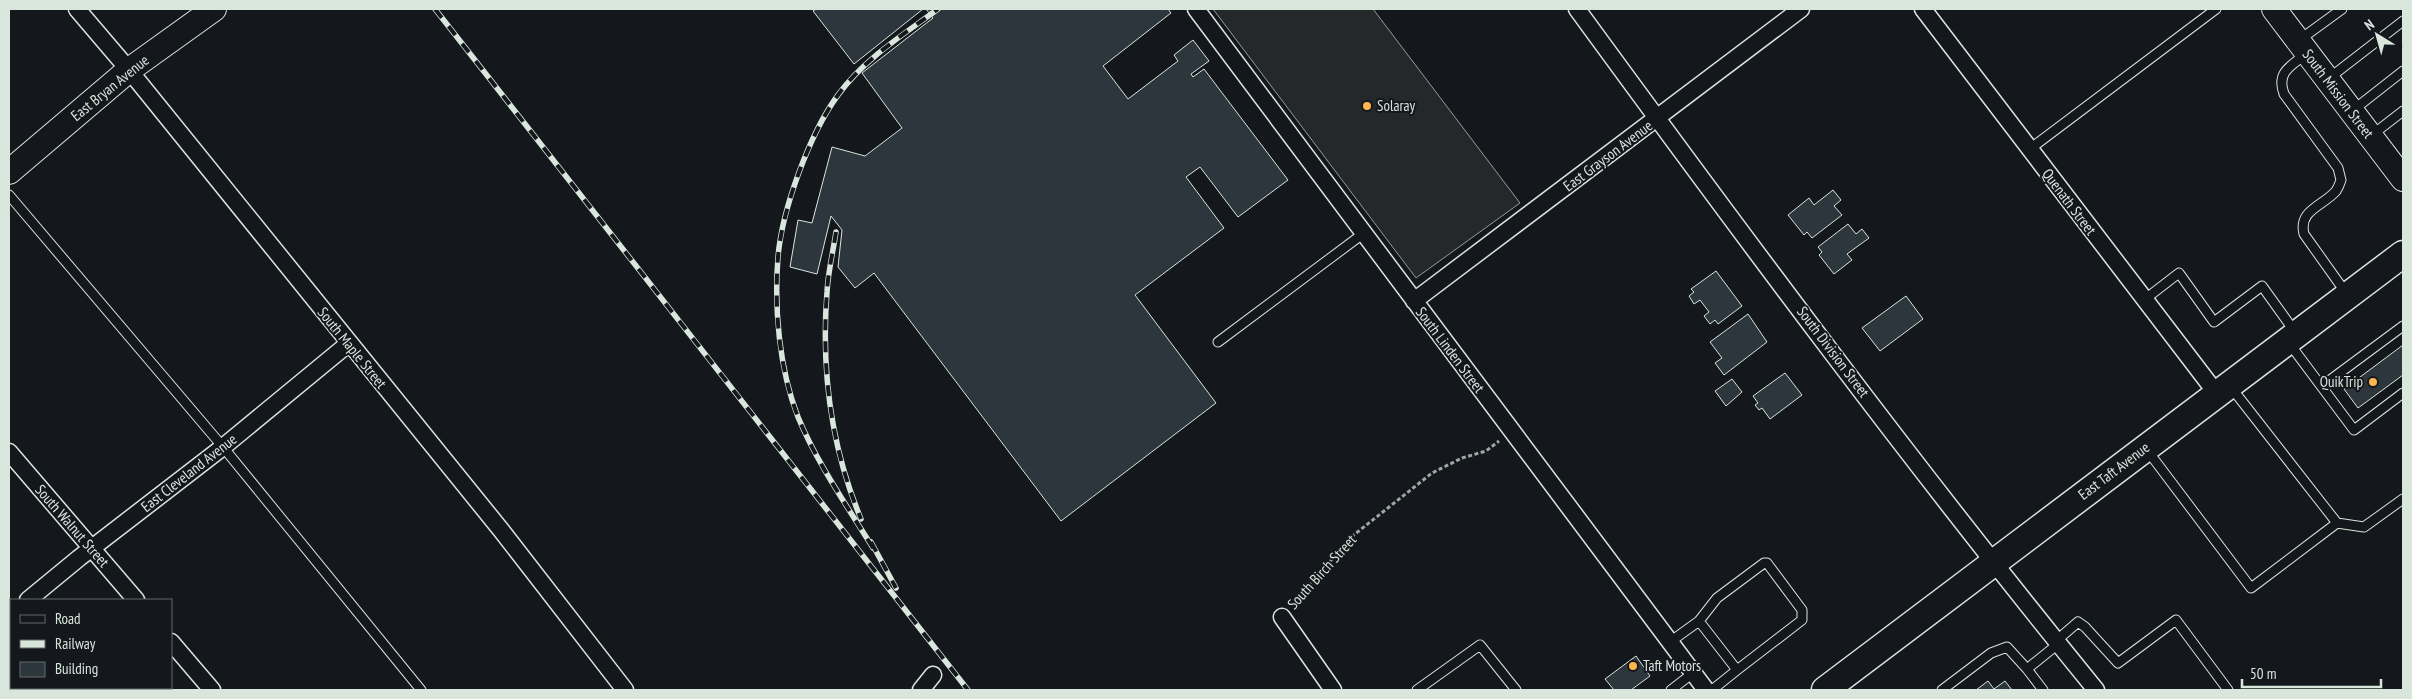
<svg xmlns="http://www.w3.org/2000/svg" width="2412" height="699" viewBox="0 0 2412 699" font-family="'PT Sans Narrow',sans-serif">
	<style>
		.parking { fill: #24282b; stroke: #939e99 }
		.building { fill: #2c363c; stroke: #d8e6dc }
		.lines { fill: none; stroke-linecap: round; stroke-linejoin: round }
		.lane-casing { stroke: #d8e6dc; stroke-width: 11 }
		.street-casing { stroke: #d8e6dc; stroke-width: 19 }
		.secondary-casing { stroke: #d8e6dc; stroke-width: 26 }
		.primary-casing { stroke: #d8e6dc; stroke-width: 29 }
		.path { stroke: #9da8a2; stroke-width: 3; stroke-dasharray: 4 2.5; stroke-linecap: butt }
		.lane { stroke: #14181c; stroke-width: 9 }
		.street { stroke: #14181c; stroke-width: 16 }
		.secondary { stroke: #14181c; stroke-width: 24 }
		.primary { stroke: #14181c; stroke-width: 26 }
		.rail-casing { stroke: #d8e6dc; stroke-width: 5.5 }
		.rail { stroke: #14181c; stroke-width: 4; stroke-dasharray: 11; stroke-linecap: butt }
		.poi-dot { fill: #ffb74d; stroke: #14181c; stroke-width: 2 }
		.labels { text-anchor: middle; stroke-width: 4; stroke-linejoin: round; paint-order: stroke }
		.street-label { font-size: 15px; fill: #d8e6dc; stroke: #14181c }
		.poi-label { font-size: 15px; fill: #d8e6dc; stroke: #14181c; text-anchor: start }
	</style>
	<rect width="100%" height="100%" fill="#14181c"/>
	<path class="parking" d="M1213,9H1373L1520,203L1416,278Z"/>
	<path class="building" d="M816,9H923L854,64L813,11Z
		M926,9H1168L1171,13L1103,66L1128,99L1178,61L1174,55L1193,40L1209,61L1191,74L1193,77L1204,69L1288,180L1238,217L1200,167L1186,177L1224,228L1135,295L1216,403L1061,521L874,273L855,288L838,267L842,230L831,216L817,274L790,267L798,220L812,223L832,147L865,156L902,128L862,73L933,18Z
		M1833,190L1841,200L1834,206L1842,215L1812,238L1807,232L1804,235L1788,215L1809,198L1814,205Z
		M1848,224L1856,234L1862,229L1869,238L1847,254L1852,260L1834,274L1819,255L1822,252L1818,247Z
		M1716,271L1742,306L1718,324L1715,320L1710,324L1704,316L1709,312L1700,300L1694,304L1689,296L1694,292L1691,289Z
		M1906,296L1923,319L1880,351L1862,328Z
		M1748,314L1767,342L1724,375L1715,363L1722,358L1710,342Z
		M2403,345V375L2358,408L2344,389Z
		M1785,373L1802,395L1770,419L1762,408L1759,410L1755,405L1758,403L1753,396Z
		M1732,379L1742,392L1726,406L1715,391Z
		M1636,656L1650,676L1631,690H1614L1605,679Z
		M1988,681L1994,689L2005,681L2012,690H1976Z"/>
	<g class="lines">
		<defs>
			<path id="lane" d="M2298,41L2342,9
				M2306,54C2291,66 2276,72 2284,94L2338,168L2341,180C2340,183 2338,188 2336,191C2323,206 2298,210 2304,234L2346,293
				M2328,79L2403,21
				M2352,111L2403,71
				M2372,135L2403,111
				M2030,149L2216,9
				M9,195L223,447L421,690
				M2144,300L2179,273L2214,322L2262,286L2295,332
				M1218,342L1364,233
				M2289,343L2354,430L2403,393
				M2322,386L2403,326
				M2147,450L2251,588L2337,523L2230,386
				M2337,523L2364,527L2403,499
				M1699,621L1717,598L1764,563H1767L1802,610V620L1737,670
				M2056,641L2078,622L2085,627L2118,663L2176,620L2228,690
				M1670,642L1699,621L1737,670L1712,690
				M2027,669L2043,690
				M1417,690L1480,645L1516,690
				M1671,690L1693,673
				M1942,690L1991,653L2007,647L2027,669L2058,644"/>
			<path id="street" d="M77,9L129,70L501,530L625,690
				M1196,9L1706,690
				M1577,9C1745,239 1916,469 2096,690
				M1923,9L2217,394
				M1414,301L1801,9
				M9,452L136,600
				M28,600L79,558L223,447L348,344
				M9,616L11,614
				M1282,617L1333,690
				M171,642L212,690
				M921,690L933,675"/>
			<path id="secondary" d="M2274,9L2403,179
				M9,172L129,70L214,9"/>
			<path id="primary" d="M1825,690L2403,254"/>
		</defs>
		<use href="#lane" class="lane-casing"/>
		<use href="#street" class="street-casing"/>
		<use href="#secondary" class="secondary-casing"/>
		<use href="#primary" class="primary-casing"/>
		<path class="path" d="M1292,606L1350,538L1432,473L1462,458L1486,451L1499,441"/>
		<use href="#lane" class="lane"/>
		<use href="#street" class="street"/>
		<use href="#secondary" class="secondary"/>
		<use href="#primary" class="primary"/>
		<defs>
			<path id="rail" d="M435,9L968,690
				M836,232C833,252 828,272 827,292C821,370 831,447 861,519
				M871,542L896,588
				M873,548C847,506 817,463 798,417C779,368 774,308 778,257C782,209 810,133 838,95C864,59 903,35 938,9"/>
		</defs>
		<use href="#rail" class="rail-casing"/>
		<use href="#rail" class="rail"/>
	</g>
	<g class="poi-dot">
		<circle cx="1367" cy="106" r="5"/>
		<circle cx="2373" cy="382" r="5"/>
		<circle cx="1633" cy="666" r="5"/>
	</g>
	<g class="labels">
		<g class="street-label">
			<text transform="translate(110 88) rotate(-39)" y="5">East Bryan Avenue</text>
			<text transform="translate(2338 94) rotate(53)" y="5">South Mission Street</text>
			<text transform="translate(1608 156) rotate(-37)" y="5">East Grayson Avenue</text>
			<text transform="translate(2069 202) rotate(53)" y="5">Quenath Street</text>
			<text transform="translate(352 348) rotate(51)" y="5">South Maple Street</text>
			<text transform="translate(1450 350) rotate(53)" y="5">South Linden Street</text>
			<text transform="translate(1833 352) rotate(53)" y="5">South Division Street</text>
			<text transform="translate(2114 471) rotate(-37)" y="5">East Taft Avenue</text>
			<text transform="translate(189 473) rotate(-38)" y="5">East Cleveland Avenue</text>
			<text transform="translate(72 526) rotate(49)" y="5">South Walnut Street</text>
			<text transform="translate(1322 572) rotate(-48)" y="5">South Birch Street</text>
		</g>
		<g class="poi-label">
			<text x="1377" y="111">Solaray</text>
			<text x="2363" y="387" text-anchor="end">QuikTrip</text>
			<text x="1643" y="671">Taft Motors</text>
		</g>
	</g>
	<rect width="2412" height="699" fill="none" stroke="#d8e6dc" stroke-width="20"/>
	<rect x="10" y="599" width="162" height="90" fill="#14181c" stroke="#626a69"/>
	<rect x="20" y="615" width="25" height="8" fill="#14181c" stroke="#626a69"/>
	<text x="55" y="624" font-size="15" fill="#d8e6dc">Road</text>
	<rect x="20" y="640" width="25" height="8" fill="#d8e6dc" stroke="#626a69"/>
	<text x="55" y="649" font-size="15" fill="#d8e6dc">Railway</text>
	<rect x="20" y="662" width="25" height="15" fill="#2c363c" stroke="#626a69"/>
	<text x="55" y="674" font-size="15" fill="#d8e6dc">Building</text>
	<g transform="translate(2377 35) rotate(323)" stroke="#14181c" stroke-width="4" paint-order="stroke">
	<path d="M0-4L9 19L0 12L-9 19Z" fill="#d8e6dc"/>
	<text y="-8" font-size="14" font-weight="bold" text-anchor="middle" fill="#d8e6dc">N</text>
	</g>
	<path d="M2242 679v8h139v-8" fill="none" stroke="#d8e6dc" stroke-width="2.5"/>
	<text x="2250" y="679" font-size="15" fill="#d8e6dc" stroke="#14181c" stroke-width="4" paint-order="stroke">50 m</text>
</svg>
